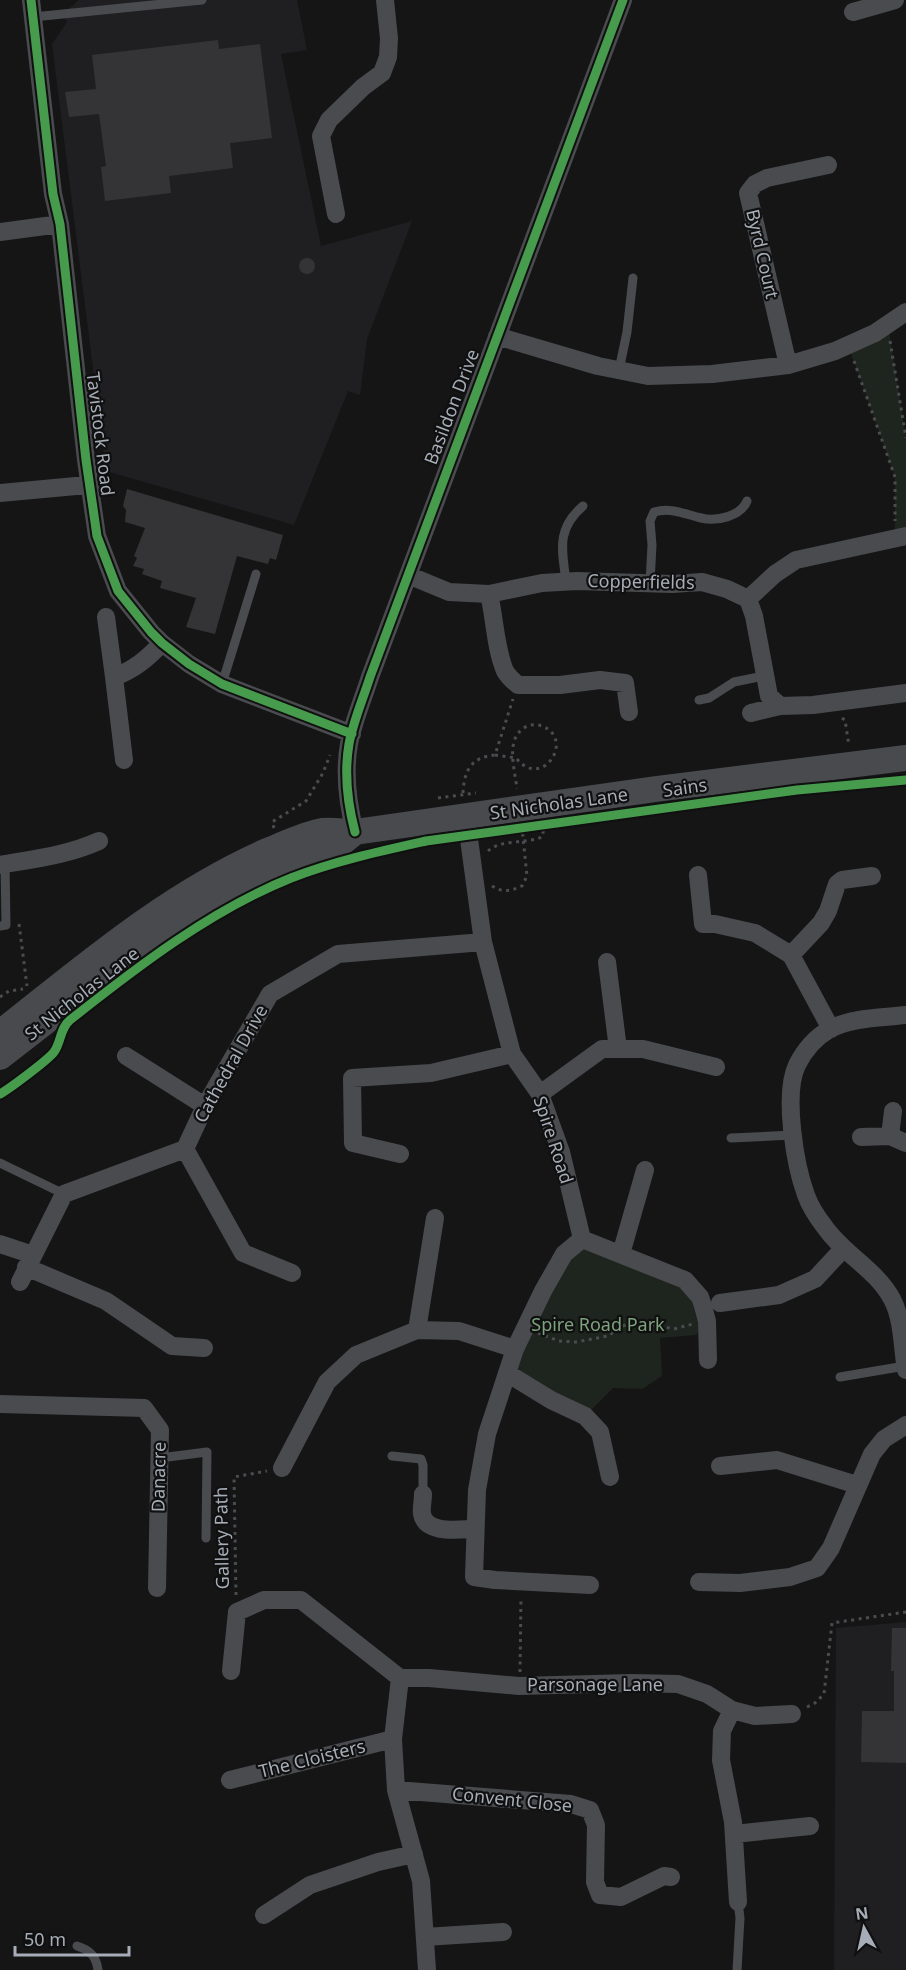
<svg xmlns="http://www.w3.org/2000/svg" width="906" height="1970" viewBox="0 0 906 1970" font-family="'Noto Sans',sans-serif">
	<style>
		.built { fill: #1f1f21 }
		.green { fill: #1e241e }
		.building { fill: #343436 }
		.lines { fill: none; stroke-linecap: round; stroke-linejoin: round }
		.path { stroke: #4b4c50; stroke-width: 3; stroke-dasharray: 3 4.5; stroke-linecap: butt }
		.lane { stroke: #494b4e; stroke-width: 9 }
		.street { stroke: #494b4e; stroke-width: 18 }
		.secondary { stroke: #484a4d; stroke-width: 26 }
		.cycleway-casing { stroke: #101011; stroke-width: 13 }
		.cycleway { stroke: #469c4c; stroke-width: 9 }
		.labels { text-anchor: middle; stroke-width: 4.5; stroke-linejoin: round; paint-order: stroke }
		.street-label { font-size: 18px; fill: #a6adb7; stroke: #101011 }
		.park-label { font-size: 18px; fill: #7ea27d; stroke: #101011 }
	</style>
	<rect width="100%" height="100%" fill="#151516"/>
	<path class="built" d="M79,0H297L307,50L281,54L321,246L412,221L367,339L360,395L348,391L294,525L106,471L52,44L67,22L62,15Z
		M906,1622V1970H834L836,1628Z"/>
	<path class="green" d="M888,325L906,438V536L895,538V477L848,345Z
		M582,1239L700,1297L701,1330L696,1335L660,1338L662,1376L642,1389L613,1388L585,1416L507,1373Z"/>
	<path class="building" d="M218,40L219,49L260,44L272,138L230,143L233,168L169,176L171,193L105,201L101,167L106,166L99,114L69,117L65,92L96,89L92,55Z
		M299 266a8 8 0 1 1 16 0a8 8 0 1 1-16 0Z
		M127,489L283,535L276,560L270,558L268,564L237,556L215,634L186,627L196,598L160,588L162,581L142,574L144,569L133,566L137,558L134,556L145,528L125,522L126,510L123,506Z
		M892,1628H906V1763L861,1762L862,1711H894V1671H891Z"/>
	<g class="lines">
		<path class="path" d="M890,341L906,438
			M854,361L895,477V521
			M842,718L845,720L849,746
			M495,755L516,758C542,791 576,739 542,726C536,724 529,724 524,728C505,740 515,770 517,789
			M463,793C464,771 471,757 495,755L513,699
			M438,798L476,793
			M274,828L272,822L306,801L323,773L330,755
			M488,851C501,839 526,844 542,837L545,824
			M492,886C503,893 511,891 522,886L527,876L522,828
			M19,924L27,986
			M0,997L9,991L23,989
			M538,1333L559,1341L576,1342L608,1336L620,1327L631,1323H645L674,1329L693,1324
			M236,1595L234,1477L267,1471
			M520,1672L521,1597
			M807,1707L815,1703L824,1694L832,1623L906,1612"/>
		<path class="lane" d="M33,17L202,0
			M619,370L627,332L633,278
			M566,581C562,550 556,529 583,506
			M650,583L652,545L650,521L654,512C671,507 684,514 701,518C717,522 741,516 747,501
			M222,684L256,574
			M699,700L709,698L734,682L764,676
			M0,926L6,925L5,864
			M731,1138L793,1135
			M0,1163L64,1194
			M840,1377L905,1366
			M392,1456L421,1459L423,1465V1494
			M160,1458L207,1452L206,1538
			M77,1946C90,1950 96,1956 98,1970
			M737,1970L740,1918L738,1902"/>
		<path class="street" d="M31,0L53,194L60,224L86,460L97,536L118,591L151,632L162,643L189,664L222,684L352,734
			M853,12L895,0
			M336,214L321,136L329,120L363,87L382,73L388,57L389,38L385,0
			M0,232L60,224
			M497,336L598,366L648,376L712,374L788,365L835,351L875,333L906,312
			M788,365L748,193L755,184L767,178L828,165
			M0,493L76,486H90
			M408,575L449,592L489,594L542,583L577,581L672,584L702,582L727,589L748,599L754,616L769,696L780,706L813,705L906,693
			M489,594C495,619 495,647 505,671C508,676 513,681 518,685H560L600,680L625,683L629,712
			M748,599L775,574L796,560L906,536
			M106,617L114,677C134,670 148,658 162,643
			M114,677L124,760
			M751,713L780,706
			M466,817L483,942L512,1054L540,1094L561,1152L582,1239L685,1280L700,1297L703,1306L707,1321L708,1360
			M355,832C348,805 344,773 349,744C353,722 363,699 370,677L623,0
			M0,865C34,859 68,855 99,841
			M698,875L703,924H715L755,933L791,955L831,1029
			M791,955L821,923L828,911L837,884L842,880L872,876
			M607,962L618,1049
			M906,1015C881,1018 853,1017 830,1029C816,1037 804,1051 797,1065C783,1094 795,1165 806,1195C810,1206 817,1217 824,1226C843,1254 876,1269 892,1299C903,1320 902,1346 906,1370
			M126,1056L205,1106
			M540,1094L602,1049H643L716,1067
			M890,1136L893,1111
			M861,1137L890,1136L906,1143
			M400,1154L353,1143L352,1078L431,1073L512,1054
			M582,1239L564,1254L543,1291L515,1349L487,1434L477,1490L474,1577L495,1580L590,1585
			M0,1244L33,1255
			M621,1254L645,1170
			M26,1267L106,1301L172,1346L204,1348
			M292,1273L243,1253L185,1149L205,1106L270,994L338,954L483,942
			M20,1282L64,1194L185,1149
			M720,1303L779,1295L815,1279L843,1249
			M417,1330L435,1218
			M507,1373L551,1400L585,1416L600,1432L610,1477
			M0,1404L144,1408L160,1430L157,1588
			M720,1466L777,1460L857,1485
			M282,1468L327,1382L356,1355L417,1330L459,1331L515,1349
			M423,1494C423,1501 421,1508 422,1514C426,1535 460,1529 475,1529
			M699,1582L740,1583L790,1577L817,1568L831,1548L872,1454L884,1439L906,1425
			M231,1671L237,1612L264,1600H301L400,1678L393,1739L396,1790L421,1881L427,1970
			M400,1678H429L519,1686L631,1683L678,1684L707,1694L732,1710L722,1731L721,1760L733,1822L738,1902
			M732,1710L755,1716L792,1714
			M230,1780L393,1739
			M396,1790L571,1804L590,1810L596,1825L595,1882L600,1895L621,1897L664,1876L671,1877
			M734,1834L810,1826
			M264,1915L310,1885L378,1862L414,1854
			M425,1937L503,1932"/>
		<path class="secondary" d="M0,1033C85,966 167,895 267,851C282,845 308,833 323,831C333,830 345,832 355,832L656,789L906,758
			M0,1057L130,956L182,920L241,886L274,872L330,852L355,832"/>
		<defs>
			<path id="cycleway" d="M31,0L53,194L60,224L86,460L97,536L118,591L151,632L162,643L189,664L222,684L352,734
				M355,832C348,805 344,773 349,744C353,722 363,699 370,677L623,0
				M0,1094C9,1089 48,1060 54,1052C61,1043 60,1028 70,1020C137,967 211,910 291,878C335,861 381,851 426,841L797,790L906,780"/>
		</defs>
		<use href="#cycleway" class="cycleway-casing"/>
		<use href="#cycleway" class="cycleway"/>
	</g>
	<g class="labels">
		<g class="street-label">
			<text transform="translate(762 254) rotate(77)" y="6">Byrd Court</text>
			<text transform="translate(452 407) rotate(-69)" y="6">Basildon Drive</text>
			<text transform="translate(100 434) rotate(83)" y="6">Tavistock Road</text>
			<text transform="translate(641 582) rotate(1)" y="6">Copperfields</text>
			<text transform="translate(685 788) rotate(-8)" y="6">Sains</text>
			<text transform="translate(559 804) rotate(-8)" y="6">St Nicholas Lane</text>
			<text transform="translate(82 994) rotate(-38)" y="6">St Nicholas Lane</text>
			<text transform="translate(231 1064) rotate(-61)" y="6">Cathedral Drive</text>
			<text transform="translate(553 1140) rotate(72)" y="6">Spire Road</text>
			<text transform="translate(159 1477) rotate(-89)" y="6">Danacre</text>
			<text transform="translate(222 1538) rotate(-91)" y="6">Gallery Path</text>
			<text x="595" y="1691">Parsonage Lane</text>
			<text transform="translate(312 1759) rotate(-14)" y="6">The Cloisters</text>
			<text transform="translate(512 1800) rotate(6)" y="6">Convent Close</text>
		</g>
		<g class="park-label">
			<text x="598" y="1331">Spire Road Park</text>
		</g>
	</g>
	<g transform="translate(864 1928) rotate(352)" stroke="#101011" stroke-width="4.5" paint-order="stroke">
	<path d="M0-4.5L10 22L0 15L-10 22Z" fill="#a6adb7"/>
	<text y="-9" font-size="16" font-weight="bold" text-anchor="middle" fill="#a6adb7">N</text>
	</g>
	<path d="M15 1946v9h114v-9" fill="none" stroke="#a6adb7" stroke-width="3"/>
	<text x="24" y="1946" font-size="18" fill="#a6adb7" stroke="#101011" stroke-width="4.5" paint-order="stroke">50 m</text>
</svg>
